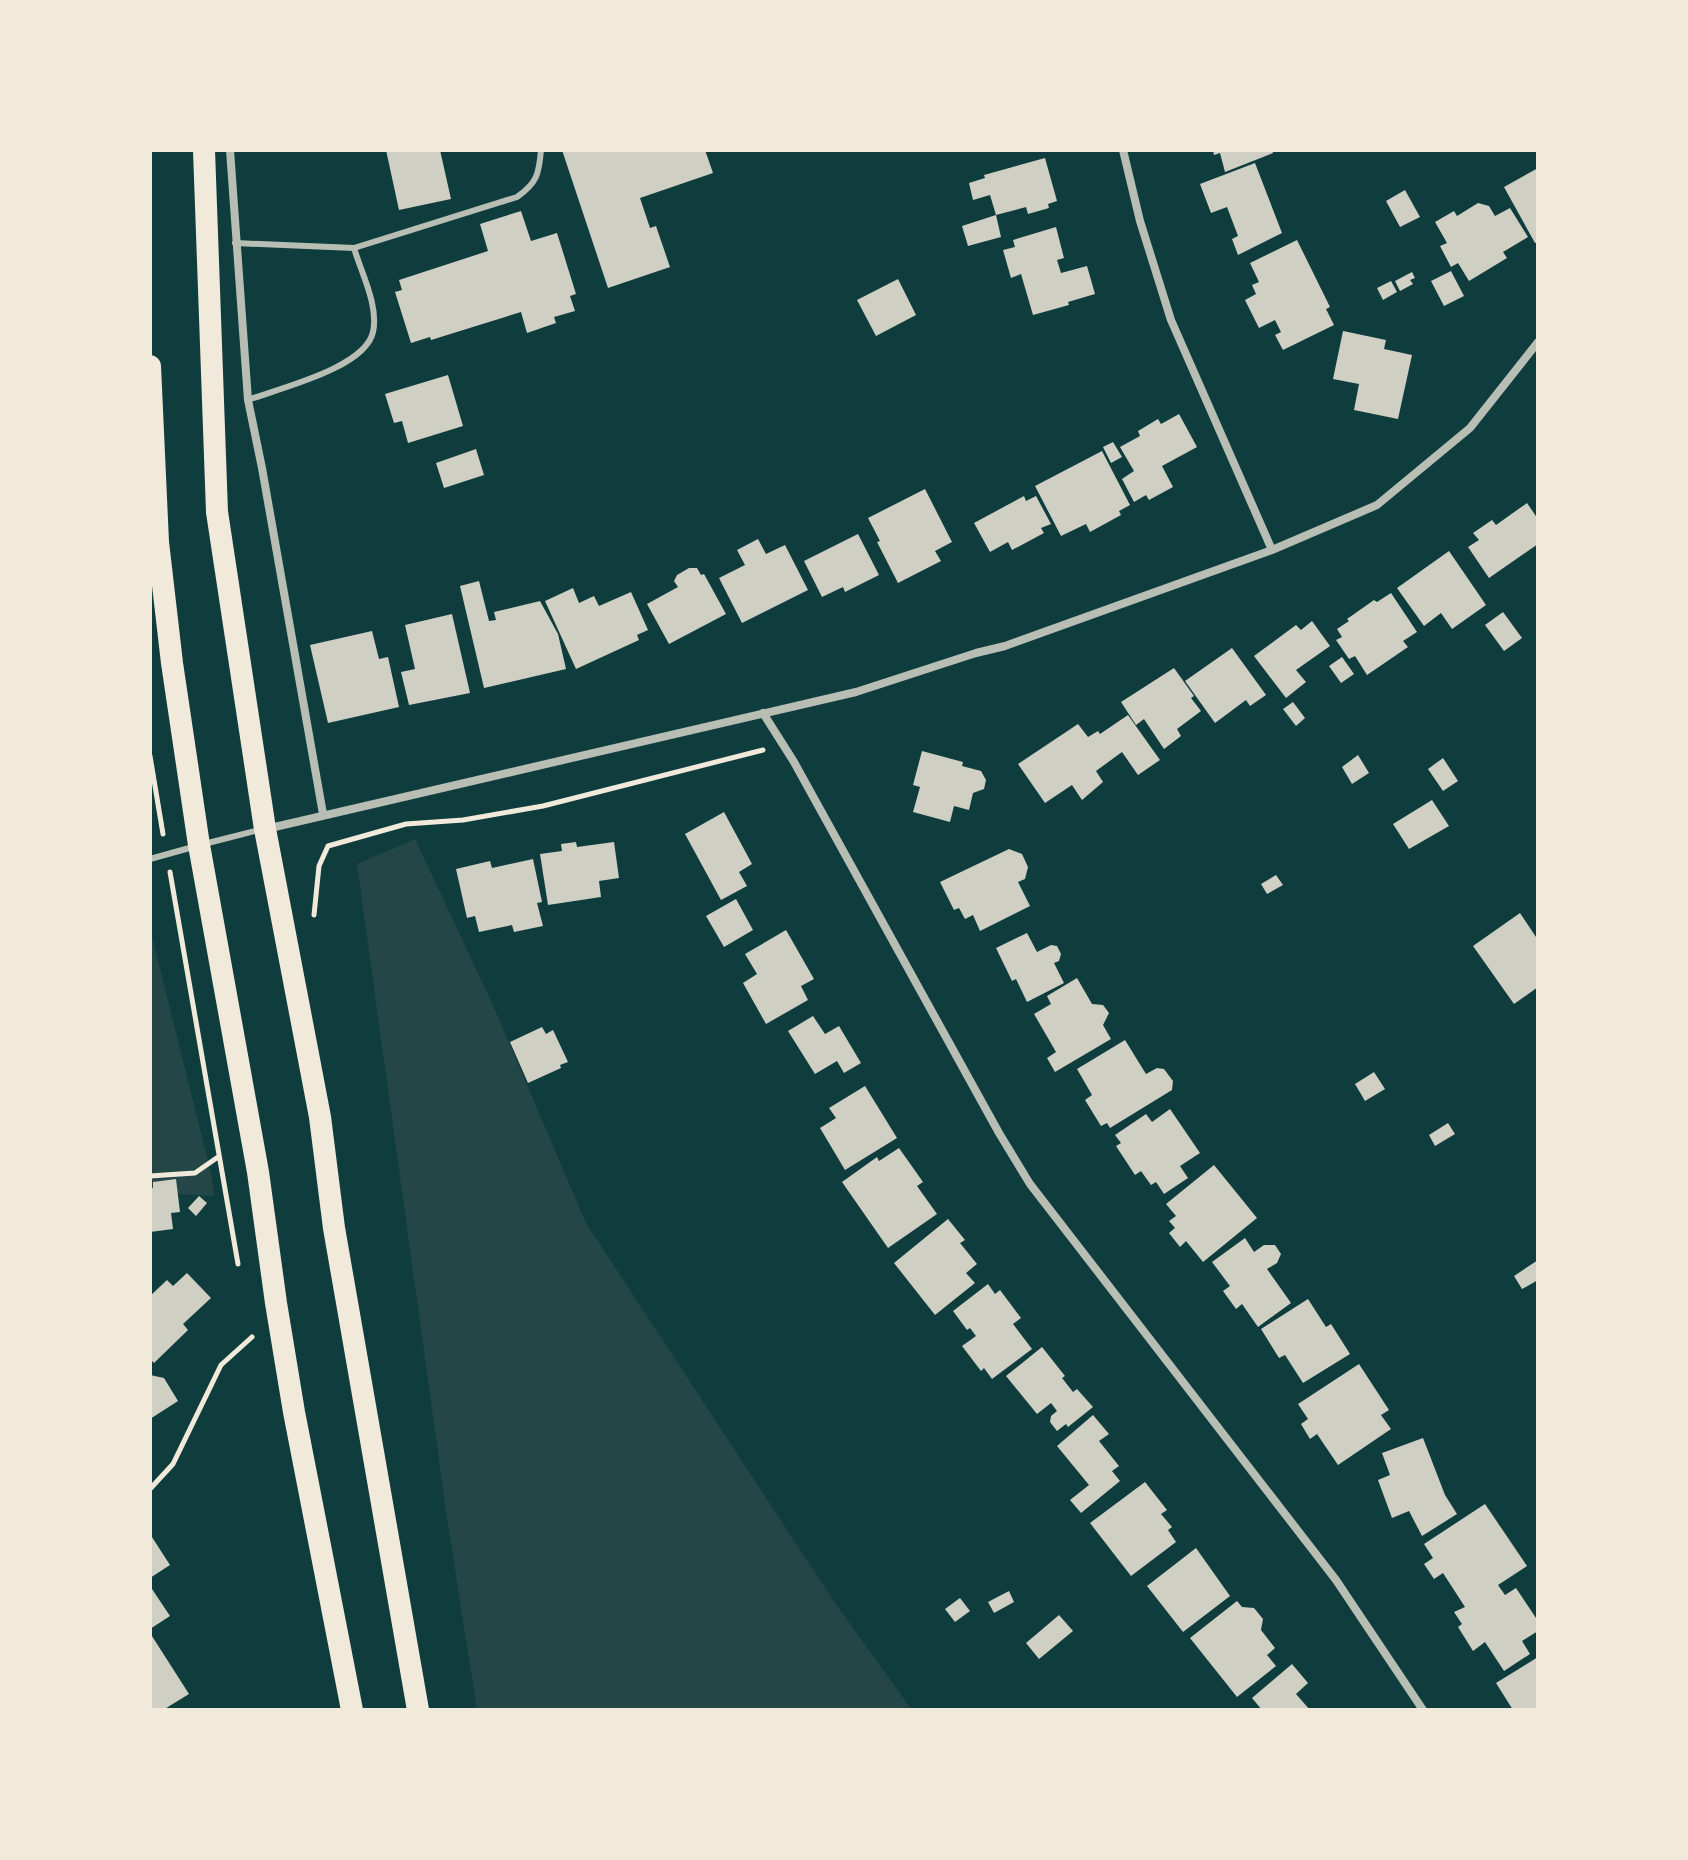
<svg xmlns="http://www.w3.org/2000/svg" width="1688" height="1860" viewBox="0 0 1688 1860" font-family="Helvetica,sans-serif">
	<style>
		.green { fill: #244646 }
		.building { fill: #cfcfc3 }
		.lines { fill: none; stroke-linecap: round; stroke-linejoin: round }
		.path { stroke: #f1e9da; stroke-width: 5 }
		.service { stroke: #b8beb3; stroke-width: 6 }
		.minor { stroke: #b8beb3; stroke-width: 8 }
		.trunk { stroke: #f1e9da; stroke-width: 22 }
	</style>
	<rect width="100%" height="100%" fill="#0f3d3e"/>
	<path class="green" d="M415,839L492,1003L586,1223L833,1600L912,1710H477L447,1518L357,864Z
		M150,928L211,1173L214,1196L150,1192Z"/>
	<path class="building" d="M386,150H440L451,199L399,210Z
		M562,150H705L713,173L640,198L650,228L656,226L670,267L608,288Z
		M1213,150H1272L1273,153L1225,172L1220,153L1214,155Z
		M1045,158L1057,201L1048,204L1049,208L1028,214L1026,207L996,215L990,195L973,200L969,183L985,178L984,175Z
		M1255,163L1282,233L1238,255L1232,239L1238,236L1227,207L1211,213L1200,184Z
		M1538,168V242L1535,243L1504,187Z
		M1405,190L1420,217L1400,227L1386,201Z
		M1478,203L1489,206L1495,216L1510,208L1528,237L1503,252L1507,258L1469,281L1458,263L1451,267L1440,246L1447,243L1435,222L1454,211L1457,216Z
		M521,211L531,241L557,233L576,294L570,296L575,311L554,317L556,323L527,333L521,312L431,340L430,337L411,343L395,292L402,290L399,280L488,251L480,224Z
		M996,215L1001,237L968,246L962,226Z
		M1056,227L1064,258L1057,260L1061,273L1087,266L1095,294L1068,302L1069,305L1033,315L1021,274L1011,278L1003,250L1015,247L1013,240Z
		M1297,240L1330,307L1326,309L1334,325L1283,350L1275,335L1281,332L1275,320L1259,328L1245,300L1256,294L1252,285L1259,282L1250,263Z
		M1451,271L1464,296L1444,306L1431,281Z
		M1412,272L1415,278L1410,280L1413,284L1400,291L1395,281Z
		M898,279L916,315L876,336L857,300Z
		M1391,281L1397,292L1383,300L1377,288Z
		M1343,331L1386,340L1384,349L1412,355L1398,419L1354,410L1359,384L1333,379Z
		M448,375L463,426L408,443L402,421L394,423L385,394Z
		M1179,414L1197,447L1162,466L1173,487L1149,500L1146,495L1134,502L1122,479L1134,471L1120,447L1140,436L1138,431L1158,419L1161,424Z
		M1113,442L1122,457L1111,463L1103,447Z
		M476,449L484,475L444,488L436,463Z
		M1102,451L1130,505L1119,511L1121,515L1090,532L1086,524L1061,536L1035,486Z
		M925,489L952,542L935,551L941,561L898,583L877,542L880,541L868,518Z
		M1024,496L1026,501L1036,496L1051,524L1041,528L1044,533L1012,550L1008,542L990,552L974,523Z
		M1527,503L1538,519V544L1489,578L1468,547L1479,540L1473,533L1492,520L1496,525Z
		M858,534L879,575L845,592L843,587L822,597L804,561Z
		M758,539L766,554L785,545L808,590L742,623L719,578L745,565L737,550Z
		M1449,551L1486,605L1452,629L1441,613L1424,626L1397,588Z
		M689,568H697L701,575L704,574L726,614L669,644L647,604L678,587L674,581L677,575Z
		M479,581L489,621L496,620L494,612L540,601L558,634L566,669L484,688L460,586Z
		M573,588L579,603L594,596L599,606L631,592L648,630L637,635L639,640L576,669L545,601Z
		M1391,593L1417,632L1403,641L1408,647L1367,675L1355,656L1349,659L1336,640L1342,637L1337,629L1349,621L1347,619L1374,600L1377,602Z
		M1503,612L1522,638L1504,651L1485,625Z
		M452,614L470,693L409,705L401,672L415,669L405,625Z
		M1312,621L1330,646L1296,670L1306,682L1286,698L1254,656L1296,625L1301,630Z
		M372,631L379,659L388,657L399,707L328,723L310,645Z
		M1232,648L1266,695L1250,706L1246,700L1215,723L1185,681Z
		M1342,657L1354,674L1341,683L1329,666Z
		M1174,668L1194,696L1191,698L1201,711L1177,729L1181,736L1164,749L1144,719L1136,725L1121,702Z
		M1293,702L1305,718L1296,726L1283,709Z
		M1128,715L1160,760L1138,775L1122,752L1096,771L1103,782L1082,800L1072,785L1045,803L1018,764L1078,724L1088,737L1098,731L1100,734Z
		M922,751L963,762L962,766L981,771L986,780L984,789L973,793L969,810L954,806L950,822L913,812L920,787L913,785Z
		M1358,755L1369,773L1352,784L1342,767Z
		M1443,758L1458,781L1443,791L1428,769Z
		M1432,800L1449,826L1409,849L1393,824Z
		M724,812L752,864L739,872L747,886L721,900L685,834Z
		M576,842L577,847L614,842L619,878L599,881L601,897L548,905L540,854L562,851L561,844Z
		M1009,849L1022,854L1028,867L1025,879L1018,882L1030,906L980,931L973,915L965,919L959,908L954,910L940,882Z
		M533,859L542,902L537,903L543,926L514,932L512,925L479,932L475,916L467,918L456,869L490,861L492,868Z
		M1276,875L1283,885L1267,894L1261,884Z
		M736,899L753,930L724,947L706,916Z
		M1520,913L1538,940V987L1514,1004L1473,946Z
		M786,930L814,979L801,986L808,1000L766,1024L743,983L757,974L745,954Z
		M1027,933L1037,952L1051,945L1057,946L1061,954L1059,961L1054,963L1064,983L1027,1002L1016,979L1012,981L996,948Z
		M1077,978L1092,1004L1103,1005L1109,1013L1103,1025L1111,1039L1055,1072L1047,1058L1056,1052L1034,1014L1051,1004L1047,996Z
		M813,1016L825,1034L839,1026L861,1063L844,1073L837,1061L815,1074L788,1031Z
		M542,1027L546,1034L553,1030L568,1062L560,1065L561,1068L528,1083L510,1042Z
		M1125,1040L1146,1074L1157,1068L1164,1069L1173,1081L1172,1090L1110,1128L1107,1123L1101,1126L1085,1100L1092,1095L1077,1069Z
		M1374,1072L1385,1089L1365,1101L1355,1084Z
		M865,1086L897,1138L845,1170L820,1128L836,1118L829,1108Z
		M1170,1109L1200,1153L1180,1166L1188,1178L1164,1194L1156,1182L1151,1185L1141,1171L1135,1175L1116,1146L1121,1143L1115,1135L1146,1114L1152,1122Z
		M1448,1123L1455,1134L1435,1146L1429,1135Z
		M899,1148L923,1182L917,1186L937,1214L888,1248L842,1182L877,1157L879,1161Z
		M1214,1165L1257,1218L1203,1262L1186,1241L1180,1247L1169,1233L1175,1228L1169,1221L1176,1216L1166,1204Z
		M176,1179L180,1212L171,1213L173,1229L150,1232V1189L153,1188V1182Z
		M199,1196L207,1203L196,1216L188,1208Z
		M948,1219L965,1240L960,1243L977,1264L966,1273L975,1283L935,1315L894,1263Z
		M1245,1238L1254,1252L1264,1245H1275L1281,1254L1277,1263L1267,1269L1291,1303L1258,1327L1242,1304L1236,1309L1223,1291L1230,1286L1212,1262Z
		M1538,1260V1280L1522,1289L1514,1276Z
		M187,1273L211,1298L183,1324L188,1330L154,1363L150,1359V1296L167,1280L173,1286Z
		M988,1284L995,1294L1000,1290L1021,1318L1013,1324L1032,1349L992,1379L984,1368L981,1371L962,1346L976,1336L970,1328L967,1330L953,1311Z
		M1308,1299L1326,1327L1331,1324L1350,1354L1303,1383L1285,1355L1279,1358L1261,1329Z
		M1042,1347L1065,1376L1062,1378L1073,1392L1077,1389L1093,1407L1068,1427L1066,1424L1057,1431L1050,1422L1051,1416L1057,1411L1051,1403L1037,1414L1006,1376Z
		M1359,1364L1389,1410L1381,1415L1391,1429L1338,1465L1317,1434L1310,1439L1301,1424L1308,1419L1298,1404Z
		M150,1375L164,1378L178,1401L150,1419Z
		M1093,1415L1109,1434L1099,1441L1119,1466L1112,1471L1120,1481L1081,1513L1070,1500L1089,1485L1057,1446Z
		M1423,1438L1445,1495L1457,1514L1422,1536L1409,1511L1392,1518L1378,1480L1390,1475L1382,1453Z
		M1145,1482L1167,1510L1161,1514L1172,1527L1168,1530L1176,1542L1131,1576L1090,1523Z
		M1485,1504L1527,1566L1498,1585L1505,1595L1516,1588L1538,1621V1631L1522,1641L1530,1654L1504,1671L1485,1642L1473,1651L1458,1627L1462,1624L1454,1612L1465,1607L1443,1573L1434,1579L1424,1564L1433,1558L1424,1544Z
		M150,1534L170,1565L150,1578Z
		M1196,1548L1230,1596L1183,1632L1147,1586Z
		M150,1586L170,1616L150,1629Z
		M1009,1591L1014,1602L994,1613L988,1602Z
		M960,1598L970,1611L955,1622L945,1609Z
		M1237,1601L1242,1607L1254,1608L1263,1619L1261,1630L1275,1648L1267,1655L1276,1666L1237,1697L1190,1638Z
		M1059,1615L1073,1631L1039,1659L1026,1643Z
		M150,1633L189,1694L163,1710H150Z
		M1538,1657V1710H1513L1496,1683Z
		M1292,1664L1308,1683L1296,1694L1310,1710H1262L1252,1698Z"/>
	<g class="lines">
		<path class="path" d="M150,756L163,834
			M170,872L238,1264
			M314,915L319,866L328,846L406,824L463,820L543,806L763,750
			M150,1176L195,1173L218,1157
			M150,1489L173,1464L221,1365L252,1337"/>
		<path class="service" d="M235,243L354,248L517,197C537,183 539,174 541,150
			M248,400C280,388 365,368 373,332C379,306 361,272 354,248
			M204,844L259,830
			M150,859L193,847"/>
		<path class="minor" d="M230,150L248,400L262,468L323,814
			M1123,150L1140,221L1171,320L1272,550
			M763,713L794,762L999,1133L1030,1184L1336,1580L1423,1710
			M266,829L856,692L976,653L1005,646L1272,550L1377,505L1470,428L1538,342"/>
		<path class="trunk" d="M204,150L217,512L265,829L320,1117L334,1228L418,1710
			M150,366L158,542L172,663L199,845L258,1172L276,1303L294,1412L352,1710"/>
	</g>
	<rect width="1688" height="1860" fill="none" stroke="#f1e9da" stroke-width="304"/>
</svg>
